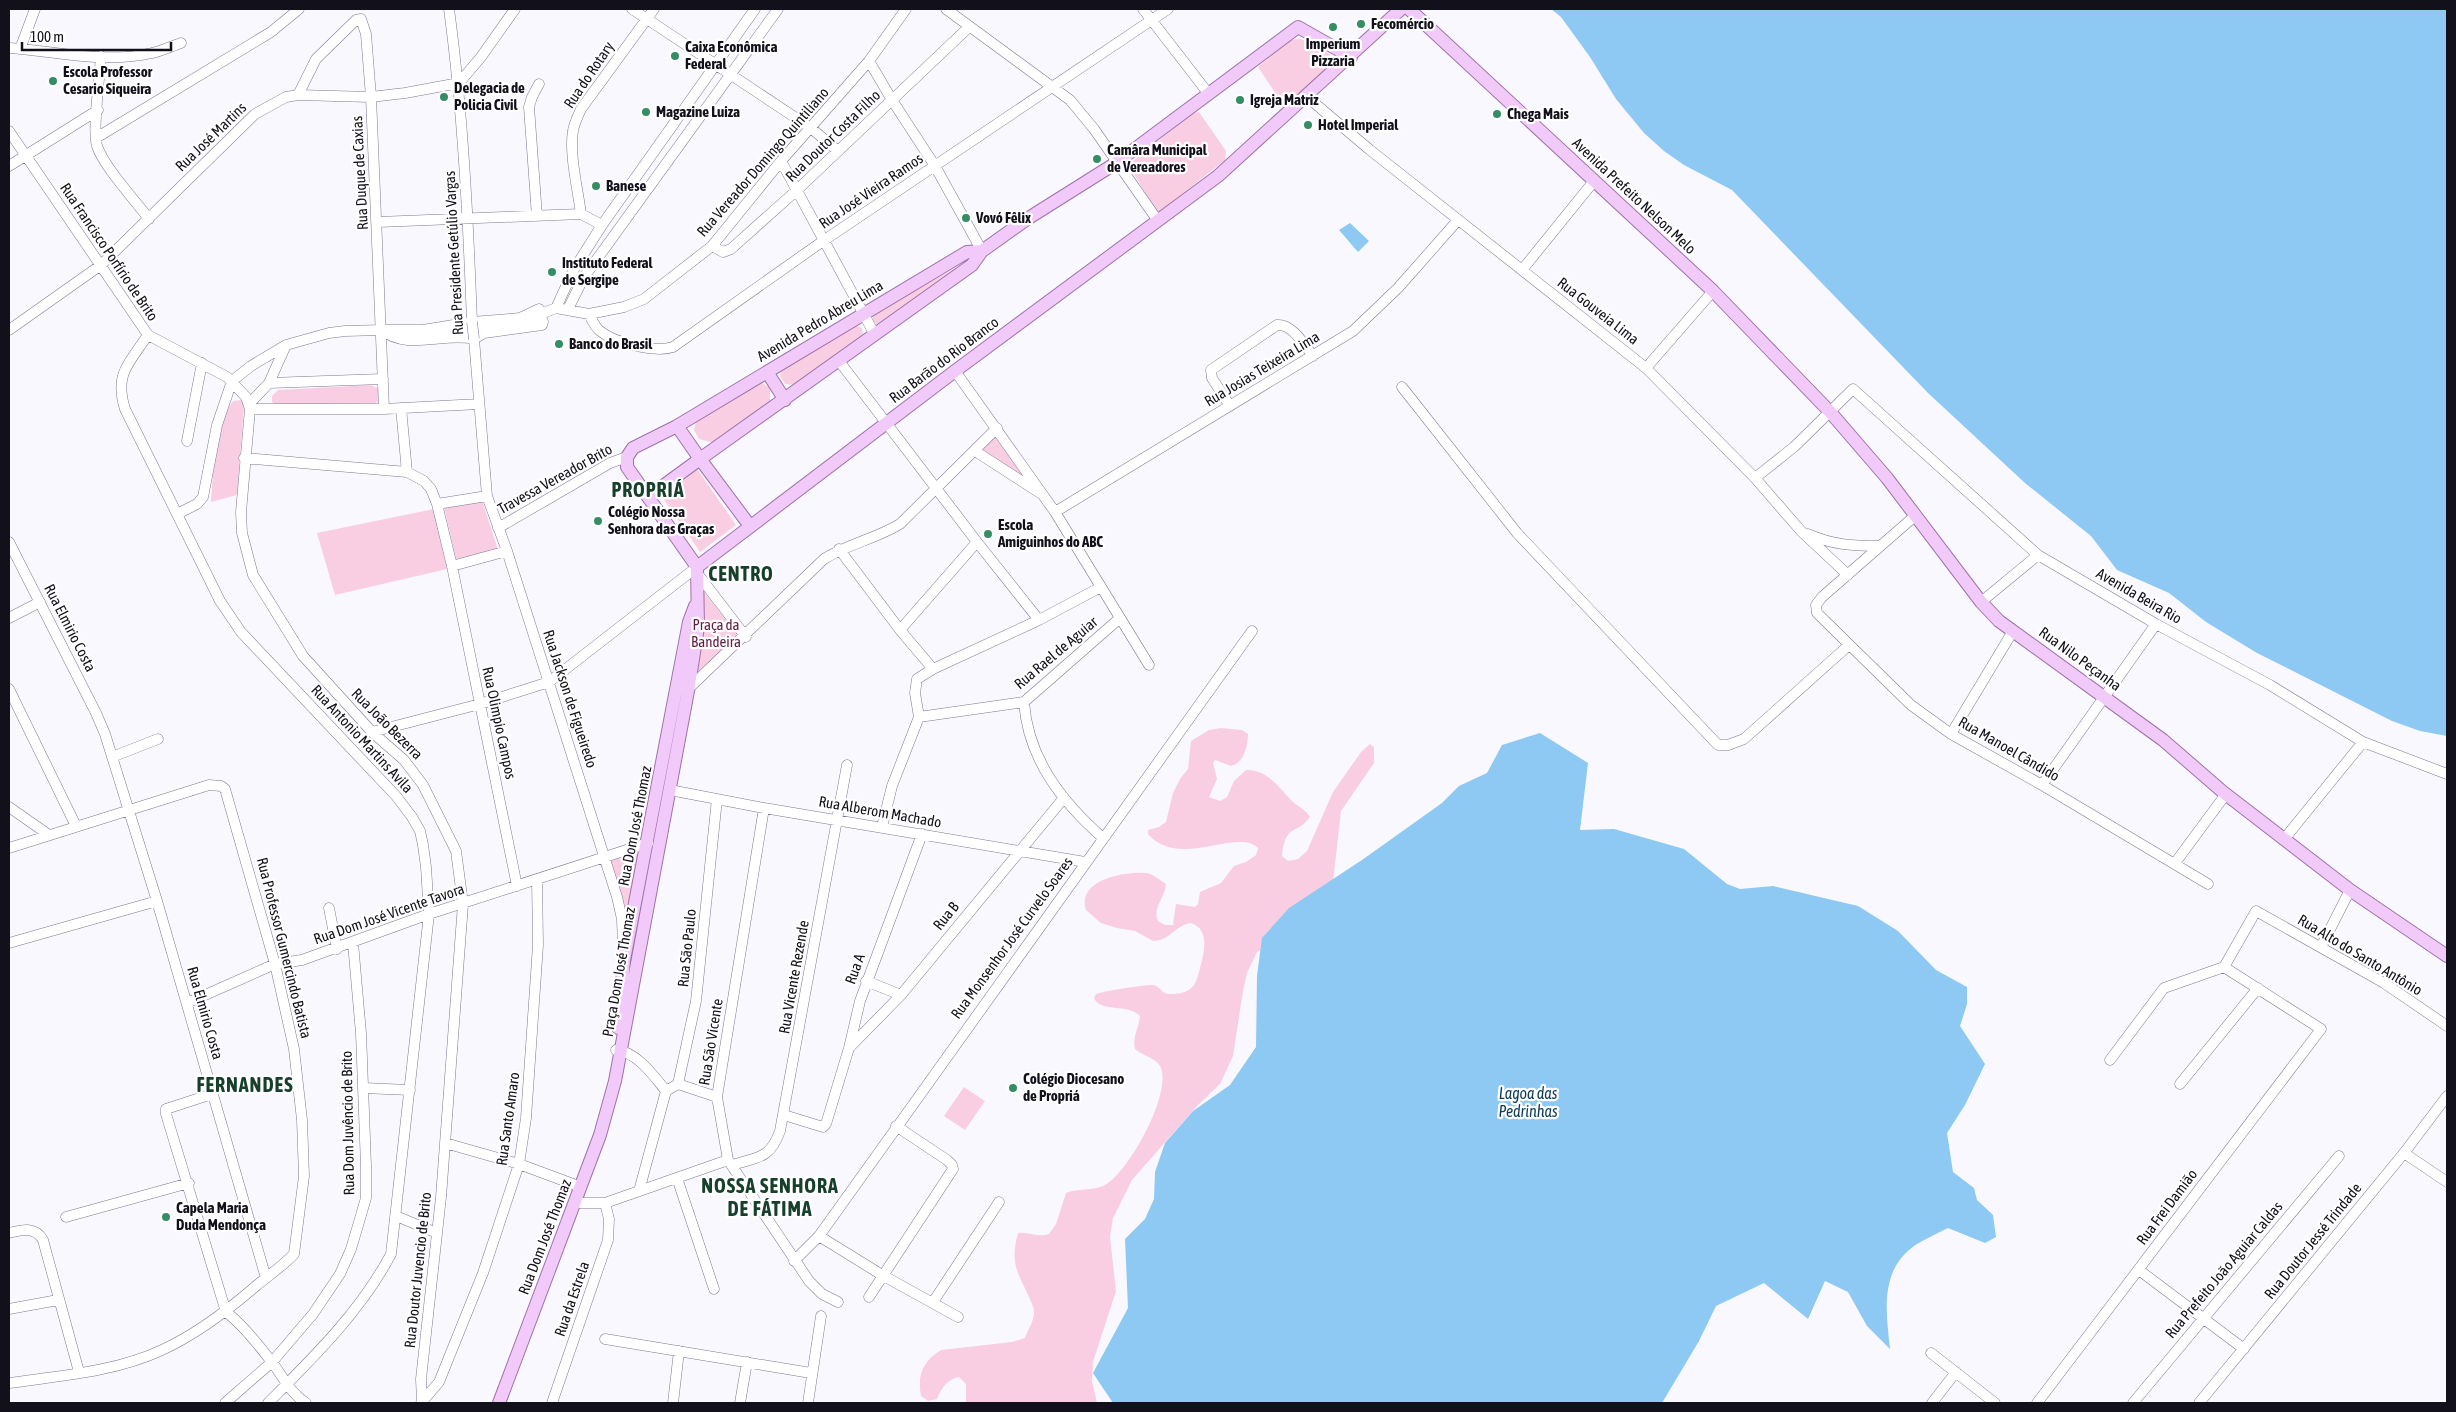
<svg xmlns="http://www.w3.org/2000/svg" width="2456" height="1412" viewBox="0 0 2456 1412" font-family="'Asap Condensed',sans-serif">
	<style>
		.green { fill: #f9cee3 }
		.water { fill: #8dc9f3 }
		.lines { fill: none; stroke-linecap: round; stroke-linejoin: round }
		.minor-casing { stroke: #7d7894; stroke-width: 11 }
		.major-casing { stroke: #9e72aa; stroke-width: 14 }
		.minor { stroke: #fff; stroke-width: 10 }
		.major { stroke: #f2cafa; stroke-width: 12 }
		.minor-bridge-casing { stroke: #7d7894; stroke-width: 11; stroke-linecap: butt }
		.minor-bridge { stroke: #fff; stroke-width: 10 }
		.poi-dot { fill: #358e63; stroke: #fff; stroke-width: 2 }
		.labels { text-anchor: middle; stroke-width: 4.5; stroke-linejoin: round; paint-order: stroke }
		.poi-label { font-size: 15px; font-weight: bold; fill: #12101b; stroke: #fff; text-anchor: start }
		.street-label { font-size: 15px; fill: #12101b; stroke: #fff }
		.park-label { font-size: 15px; fill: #621945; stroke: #fff }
		.water-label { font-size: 16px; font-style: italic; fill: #0b3b57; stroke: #fff }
		.district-label { font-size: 20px; font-weight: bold; letter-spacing: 1px; fill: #16402b; stroke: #fff }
	</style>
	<rect width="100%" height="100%" fill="#f9f8fe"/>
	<path class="green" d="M1296,39C1307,39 1322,47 1330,55V62L1327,69L1284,106L1258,67L1289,41Z
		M1199,112L1226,151L1225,160L1158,213L1128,165L1193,113Z
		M979,255L878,325L873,321V314Z
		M855,325L862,328L863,336L795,385L785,384L780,376L781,368Z
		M759,381L770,388V402L714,443L699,439L694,430L696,421Z
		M371,385L379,389L380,399L376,403L276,405L272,402V396L278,390Z
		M242,400L244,406L237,495L211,502C214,470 213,428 233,401Z
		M997,435L1032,484L981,451Z
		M697,469L736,525L700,552L661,495Z
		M482,500L498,550L456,559L444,507Z
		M434,509L447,569L335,595L317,533Z
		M704,592L737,634L696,679Z
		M1221,728L1242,730L1248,734C1248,746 1244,763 1231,766L1215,760L1213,763L1217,779L1209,797L1220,801L1227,797L1234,781L1246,770C1266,769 1278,786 1290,799C1296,806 1306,809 1310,817C1296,836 1285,823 1282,856L1288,861L1298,859L1307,851L1333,792L1361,752L1370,744L1374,747V763L1341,811L1333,882L1265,949L1257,952L1247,973L1243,991L1233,1056L1220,1084L1197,1106L1132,1180L1113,1218L1110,1237L1116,1291L1093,1362L1092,1381L1097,1403H966V1384L959,1377C947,1379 941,1389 937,1399L928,1401L921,1396C917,1375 923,1361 941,1350L1012,1342L1025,1338C1028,1329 1034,1322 1034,1312C1034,1307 1031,1302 1029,1297C1017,1271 1010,1263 1018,1233C1028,1231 1038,1238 1049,1234L1056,1224L1066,1193C1077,1188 1092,1191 1103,1186C1127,1176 1174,1091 1160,1066C1155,1057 1142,1056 1135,1049C1132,1037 1139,1028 1140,1016C1127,1003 1100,1013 1094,998L1096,994C1102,991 1149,984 1154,985C1160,987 1161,992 1167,994C1175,994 1183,994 1190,989C1196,985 1197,978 1199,972C1203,956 1212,930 1191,923C1175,925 1170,941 1153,941L1135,931L1117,928L1101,923L1086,910C1076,880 1125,871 1146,873C1153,874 1160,880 1166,884C1165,898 1152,908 1158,921L1165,925H1173L1176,904L1195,907L1198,904L1200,892L1221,883L1234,866L1246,862L1256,855L1258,848C1237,827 1179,870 1148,834V830L1159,827L1166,822L1173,793L1180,779L1188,769L1191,741L1209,730Z
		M643,850L631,906L624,909L609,861Z
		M964,1087L985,1101L965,1130L944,1116Z"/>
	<path class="water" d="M1551,9H2447V736L2420,731L2392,721L2257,653L2206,622L2169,593L2117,570L2091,536L2025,483L1928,393L1732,190L1684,165L1664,151L1644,133L1616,99L1590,57L1561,17Z
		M1350,223L1369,241L1358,252L1339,230Z
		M1540,733L1588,763L1580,830L1614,829L1684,849L1727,884L1740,889L1773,886L1858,906L1898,931L1936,970L1967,987V1004L1960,1026L1985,1064L1965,1105L1947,1133L1953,1172L1974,1188L1977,1200L1993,1215L1996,1237L1985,1243L1948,1228C1938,1233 1927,1238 1917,1244C1879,1269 1886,1310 1890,1349L1867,1326L1848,1292L1825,1281L1808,1319L1764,1283L1716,1306L1699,1341L1662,1403H1113L1093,1373L1128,1308L1125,1239L1145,1219L1154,1199L1155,1172L1165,1143L1193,1111L1230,1085L1256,1047L1257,976L1262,938L1289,908L1362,860L1442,803L1459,786L1487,773L1502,745Z"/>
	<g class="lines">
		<defs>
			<path id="minor" d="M449,9C463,113 468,217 472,322
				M632,9L811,128L838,151
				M946,9L1070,100L1094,129L1158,221
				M1143,9L1208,93
				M9,48C55,51 105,64 152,53C162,51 172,46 181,43
				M20,49L35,9
				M101,56C100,76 92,130 97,146C104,167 135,200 149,219
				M869,61L892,100L935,166L982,251
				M298,95L316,59L356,20L361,19L366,34L371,97L384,409
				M1306,96L1370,150L1646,368L1755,478L1801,531L1848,575
				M9,131L148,335L227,377L246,397L250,409L241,512L242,533L253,575L303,656L372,732L404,760L423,785L456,851L463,904L441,1197L421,1379L422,1401
				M96,138L271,32L299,9
				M781,161L875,335
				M9,166L98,110
				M581,214C578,190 569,154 573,131C574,124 578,116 581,109L654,9
				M537,216L529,107L532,97L539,84
				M378,222L581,214L602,225
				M712,246L723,252L731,249L797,190L969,27
				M1522,270L1594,181
				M556,308L573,271L602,225L755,9
				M539,309L543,322L542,325L484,333L474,339C444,332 407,351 382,330H423L472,322L510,319L520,318Z
				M568,309L584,277L778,9
				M589,314C592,320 594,326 600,331C615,343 655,353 673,347L823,241L1168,9
				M9,330L101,265L255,114L286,97L298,95L371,97L405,93L459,83L481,57L515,9
				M148,335C129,363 114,374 125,409L220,601L241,632L396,796L412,817L420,831L423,845L426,867L429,914L391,1254C361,1311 313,1358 268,1403
				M474,339L487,496L507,551L617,897L622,919L623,946
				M839,361L977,542L1039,620
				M1646,368L1713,291
				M955,371L1055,512L1149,665
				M269,383L383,379
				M1402,387L1517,533L1718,745H1728L1744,739L1849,645
				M249,404L269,383L286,345
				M1230,406L1212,378L1211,370L1277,325C1292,323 1305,346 1313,356
				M401,408L407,472
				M250,409H384L479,404
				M187,441L202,363
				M975,451L1040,493
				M244,458L407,472L424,481L431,489L437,504L452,566L517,886
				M1755,478L1794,447L1853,389L2038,555L2156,624L2270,685L2363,742L2447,774
				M437,504L487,496
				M1055,512L1353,331L1398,288L1458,220
				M177,514L197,504L203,497L217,425L232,381L251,366L286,345L329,333L345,331L382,330L405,333L435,332L504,325L523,321L556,308L589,314L624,307L644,299L712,246L781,161L869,61L906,9
				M1916,515L1822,597L1816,605L1817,613L1911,705L1951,734L2042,785L2208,884
				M498,528L610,463L627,457
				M1808,534C1833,545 1853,546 1880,546
				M9,542L96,713L105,734L157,901L266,1278
				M839,549L900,630L933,669
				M452,566L507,551
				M697,573L746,637
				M1981,602L2038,555
				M9,618L40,602
				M900,630L977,542
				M9,689L76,826
				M686,691L824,559C848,544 875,539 900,524L997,428
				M1024,702C1028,759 1062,802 1103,838
				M919,717L1024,702L1120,618
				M372,732L480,704L549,682L697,567
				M1951,734L2013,631
				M112,757L158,739
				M2042,785L2156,624
				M670,790L764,808L1085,862
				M9,807L49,835
				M764,808L717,1097L728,1160L809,1281L822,1294L838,1302
				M882,827L892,786L919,717L915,693L917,679L933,669L1039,620L1101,587
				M2285,838L2363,742
				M9,848L209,785L221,786L225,789L275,964L294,1049L302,1120L304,1176L294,1254C283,1266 269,1275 256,1286C227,1311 197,1334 162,1350C115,1372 59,1376 9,1383
				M2175,863L2226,794
				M329,908L337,949
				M9,943L157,901
				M2321,947L2350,890
				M866,981L901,995
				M187,1003L275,964L302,960L429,914L648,843
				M850,1047L901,995L1063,799
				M616,1050C637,1052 653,1075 666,1091
				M2110,1060L2164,988L2224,967L2256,911L2384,983L2447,1026
				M678,1084L717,1097
				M2180,1084L2258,988
				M363,1088L410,1090
				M666,1091L678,1084L696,1001L717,799
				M212,1094L166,1109V1114L226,1312
				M784,1115L823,1127L826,1124L849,1048L860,1001L922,834
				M445,1143L519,1164L581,1187
				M2404,1153L2447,1182
				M732,1165C758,1157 770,1159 780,1131L847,765
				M677,1178L714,1289
				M639,1191L666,1091
				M574,1203H605L728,1160
				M396,1216L437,1233
				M66,1217L189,1183
				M9,1233C22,1230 35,1226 43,1240L79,1372
				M819,1236L882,1275L958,1317
				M794,1261L819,1236L1252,631
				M2139,1270L2244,1349
				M869,1297L953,1169L952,1165L947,1160L896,1126
				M933,1302L999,1202
				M9,1309L58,1300
				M226,1312C242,1324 258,1344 271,1361C283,1376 289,1392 306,1403
				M605,1339L811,1373
				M1931,1353L1995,1403
				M225,1403L272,1362L313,1314L340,1274L351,1249L359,1222L366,1198V1166L361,1033L353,943
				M421,1403L439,1382L483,1273L519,1164L526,1118L538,945L537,879
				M552,1403L608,1240L609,1219L605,1203
				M673,1403L679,1351
				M740,1403L747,1362
				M808,1403L821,1316
				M1932,1403L1956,1372
				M2037,1403L2321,1029L2224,967
				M2133,1403L2339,1156
				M2199,1403L2404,1153L2447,1096"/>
			<path id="major" d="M1409,9L1713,291L1831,413L1887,478L1981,602L1999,621L2163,740L2223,792L2350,890L2447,956
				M767,372L785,400
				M648,497L700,459L677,426
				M750,526L700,459L972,265L982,251L1027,219L1116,163L1298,27L1351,57
				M697,567L955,371L1218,176L1401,9
				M697,567L627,467V457L633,448L677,426L967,252L982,251
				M618,1028L624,960L689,622L695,606
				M499,1403L600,1135L615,1081L688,691L698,627L697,567"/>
		</defs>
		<use href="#minor" class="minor-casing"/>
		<use href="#major" class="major-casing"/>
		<use href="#minor" class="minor"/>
		<use href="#major" class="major"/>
		<defs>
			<path id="minor-bridge" d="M472,322L474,339"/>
		</defs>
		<use href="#minor-bridge" class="minor-bridge-casing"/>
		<use href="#minor-bridge" class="minor-bridge"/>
	</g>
	<g class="poi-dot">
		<circle cx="1361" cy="24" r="5"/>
		<circle cx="1333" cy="27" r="5"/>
		<circle cx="675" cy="56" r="5"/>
		<circle cx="53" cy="81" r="5"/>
		<circle cx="444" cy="97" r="5"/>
		<circle cx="1240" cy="100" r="5"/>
		<circle cx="646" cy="112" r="5"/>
		<circle cx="1497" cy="114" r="5"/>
		<circle cx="1308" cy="125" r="5"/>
		<circle cx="1097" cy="159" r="5"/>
		<circle cx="596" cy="186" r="5"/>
		<circle cx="966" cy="218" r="5"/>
		<circle cx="552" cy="272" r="5"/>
		<circle cx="559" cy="344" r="5"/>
		<circle cx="598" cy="521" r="5"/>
		<circle cx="988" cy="534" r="5"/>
		<circle cx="1013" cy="1088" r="5"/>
		<circle cx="166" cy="1217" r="5"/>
	</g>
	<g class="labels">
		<g class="poi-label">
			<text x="1371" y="29">Fecomércio</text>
			<text x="1333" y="49" text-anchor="middle">Imperium<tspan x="1333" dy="17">Pizzaria</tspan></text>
			<text x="685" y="52">Caixa Econômica<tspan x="685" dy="17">Federal</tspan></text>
			<text x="63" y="77">Escola Professor<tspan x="63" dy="17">Cesario Siqueira</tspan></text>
			<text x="454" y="93">Delegacia de<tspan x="454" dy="17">Policia Civil</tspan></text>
			<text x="1250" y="105">Igreja Matriz</text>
			<text x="656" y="117">Magazine Luiza</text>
			<text x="1507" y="119">Chega Mais</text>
			<text x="1318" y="130">Hotel Imperial</text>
			<text x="1107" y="155">Camâra Municipal<tspan x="1107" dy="17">de Vereadores</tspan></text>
			<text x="606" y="191">Banese</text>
			<text x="976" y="223">Vovó Fêlix</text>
			<text x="562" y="268">Instituto Federal<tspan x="562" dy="17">de Sergipe</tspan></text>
			<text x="569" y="349">Banco do Brasil</text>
			<text x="608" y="517">Colégio Nossa<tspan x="608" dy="17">Senhora das Graças</tspan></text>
			<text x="998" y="530">Escola<tspan x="998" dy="17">Amiguinhos do ABC</tspan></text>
			<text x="1023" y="1084">Colégio Diocesano<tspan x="1023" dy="17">de Propriá</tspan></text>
			<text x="176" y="1213">Capela Maria<tspan x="176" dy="17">Duda Mendonça</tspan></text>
		</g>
		<g class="street-label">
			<text transform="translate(589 75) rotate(-56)" y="5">Rua do Rotary</text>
			<text transform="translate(833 136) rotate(-44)" y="5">Rua Doutor Costa Filho</text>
			<text transform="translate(211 137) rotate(-44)" y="5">Rua José Martins</text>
			<text transform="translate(763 162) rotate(-49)" y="5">Rua Vereador Domingo Quintiliano</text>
			<text transform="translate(360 173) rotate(-93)" y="5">Rua Duque de Caxias</text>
			<text transform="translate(871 191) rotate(-34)" y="5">Rua José Vieira Ramos</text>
			<text transform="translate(1634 196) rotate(43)" y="5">Avenida Prefeito Nelson Melo</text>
			<text transform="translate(109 252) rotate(56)" y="5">Rua Francisco Porfírio de Brito</text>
			<text transform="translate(454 253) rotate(-93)" y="5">Rua Presidente Getúlio Vargas</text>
			<text transform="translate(1598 311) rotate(38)" y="5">Rua Gouveia Lima</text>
			<text transform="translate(820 321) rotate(-31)" y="5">Avenida Pedro Abreu Lima</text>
			<text transform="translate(944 360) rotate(-37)" y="5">Rua Barão do Rio Branco</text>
			<text transform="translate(1262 369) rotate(-31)" y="5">Rua Josias Teixeira Lima</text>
			<text transform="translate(555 479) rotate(-29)" y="5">Travessa Vereador Brito</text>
			<text transform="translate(2139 596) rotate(30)" y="5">Avenida Beira Rio</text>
			<text transform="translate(70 628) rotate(63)" y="5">Rua Elmirio Costa</text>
			<text transform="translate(1056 653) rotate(-40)" y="5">Rua Rael de Aguiar</text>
			<text transform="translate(2080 659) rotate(36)" y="5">Rua Nilo Peçanha</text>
			<text transform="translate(570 699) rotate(72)" y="5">Rua Jackson de Figueiredo</text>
			<text transform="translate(499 723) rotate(78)" y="5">Rua Olimpio Campos</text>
			<text transform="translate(387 724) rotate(45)" y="5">Rua João Bezerra</text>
			<text transform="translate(362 739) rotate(47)" y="5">Rua Antonio Martins Avila</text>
			<text transform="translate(2009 749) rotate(30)" y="5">Rua Manoel Cândido</text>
			<text transform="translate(880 812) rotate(10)" y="5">Rua Alberom Machado</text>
			<text transform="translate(635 826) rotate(-79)" y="5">Rua Dom José Thomaz</text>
			<text transform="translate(389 914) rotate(-19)" y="5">Rua Dom José Vicente Tavora</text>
			<text transform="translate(946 916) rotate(-51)" y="5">Rua B</text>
			<text transform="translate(1012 938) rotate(-54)" y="5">Rua Monsenhor José Curvelo Soares</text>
			<text transform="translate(284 948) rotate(76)" y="5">Rua Professor Gumercindo Batista</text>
			<text transform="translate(687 948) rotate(-84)" y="5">Rua São Paulo</text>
			<text transform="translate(2360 955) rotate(31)" y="5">Rua Alto do Santo Antônio</text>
			<text transform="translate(855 969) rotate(-70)" y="5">Rua A</text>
			<text transform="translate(619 972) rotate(-80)" y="5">Praça Dom José Thomaz</text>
			<text transform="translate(794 977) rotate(-80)" y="5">Rua Vicente Rezende</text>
			<text transform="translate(205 1013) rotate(74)" y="5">Rua Elmirio Costa</text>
			<text transform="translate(711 1042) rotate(-81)" y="5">Rua São Vicente</text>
			<text transform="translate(508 1119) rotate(-82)" y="5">Rua Santo Amaro</text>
			<text transform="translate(348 1123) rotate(-91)" y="5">Rua Dom Juvêncio de Brito</text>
			<text transform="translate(2167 1207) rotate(-53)" y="5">Rua Frei Damião</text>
			<text transform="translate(545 1237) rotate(-69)" y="5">Rua Dom José Thomaz</text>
			<text transform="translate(2313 1241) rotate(-51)" y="5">Rua Doutor Jessé Trindade</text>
			<text transform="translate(418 1270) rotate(-84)" y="5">Rua Doutor Juvencio de Brito</text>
			<text transform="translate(2224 1270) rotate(-50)" y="5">Rua Prefeito João Aguiar Caldas</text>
			<text transform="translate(572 1299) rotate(-71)" y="5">Rua da Estrela</text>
		</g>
		<g class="park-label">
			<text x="716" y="630">Praça da<tspan x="716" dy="17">Bandeira</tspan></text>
		</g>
		<g class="water-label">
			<text x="1528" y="1099">Lagoa das<tspan x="1528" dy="18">Pedrinhas</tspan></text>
		</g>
		<g class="district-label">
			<text x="648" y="497">PROPRIÁ</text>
			<text x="741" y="581">CENTRO</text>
			<text x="245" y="1092">FERNANDES</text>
			<text x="770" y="1193">NOSSA SENHORA<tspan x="770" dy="23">DE FÁTIMA</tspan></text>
		</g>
	</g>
	<rect width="2456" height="1412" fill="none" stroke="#12101b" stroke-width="20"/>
	<path d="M22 42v8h149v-8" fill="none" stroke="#12101b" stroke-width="2.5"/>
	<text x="30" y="42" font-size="15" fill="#12101b" stroke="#ffffff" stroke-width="4" paint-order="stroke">100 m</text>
</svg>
